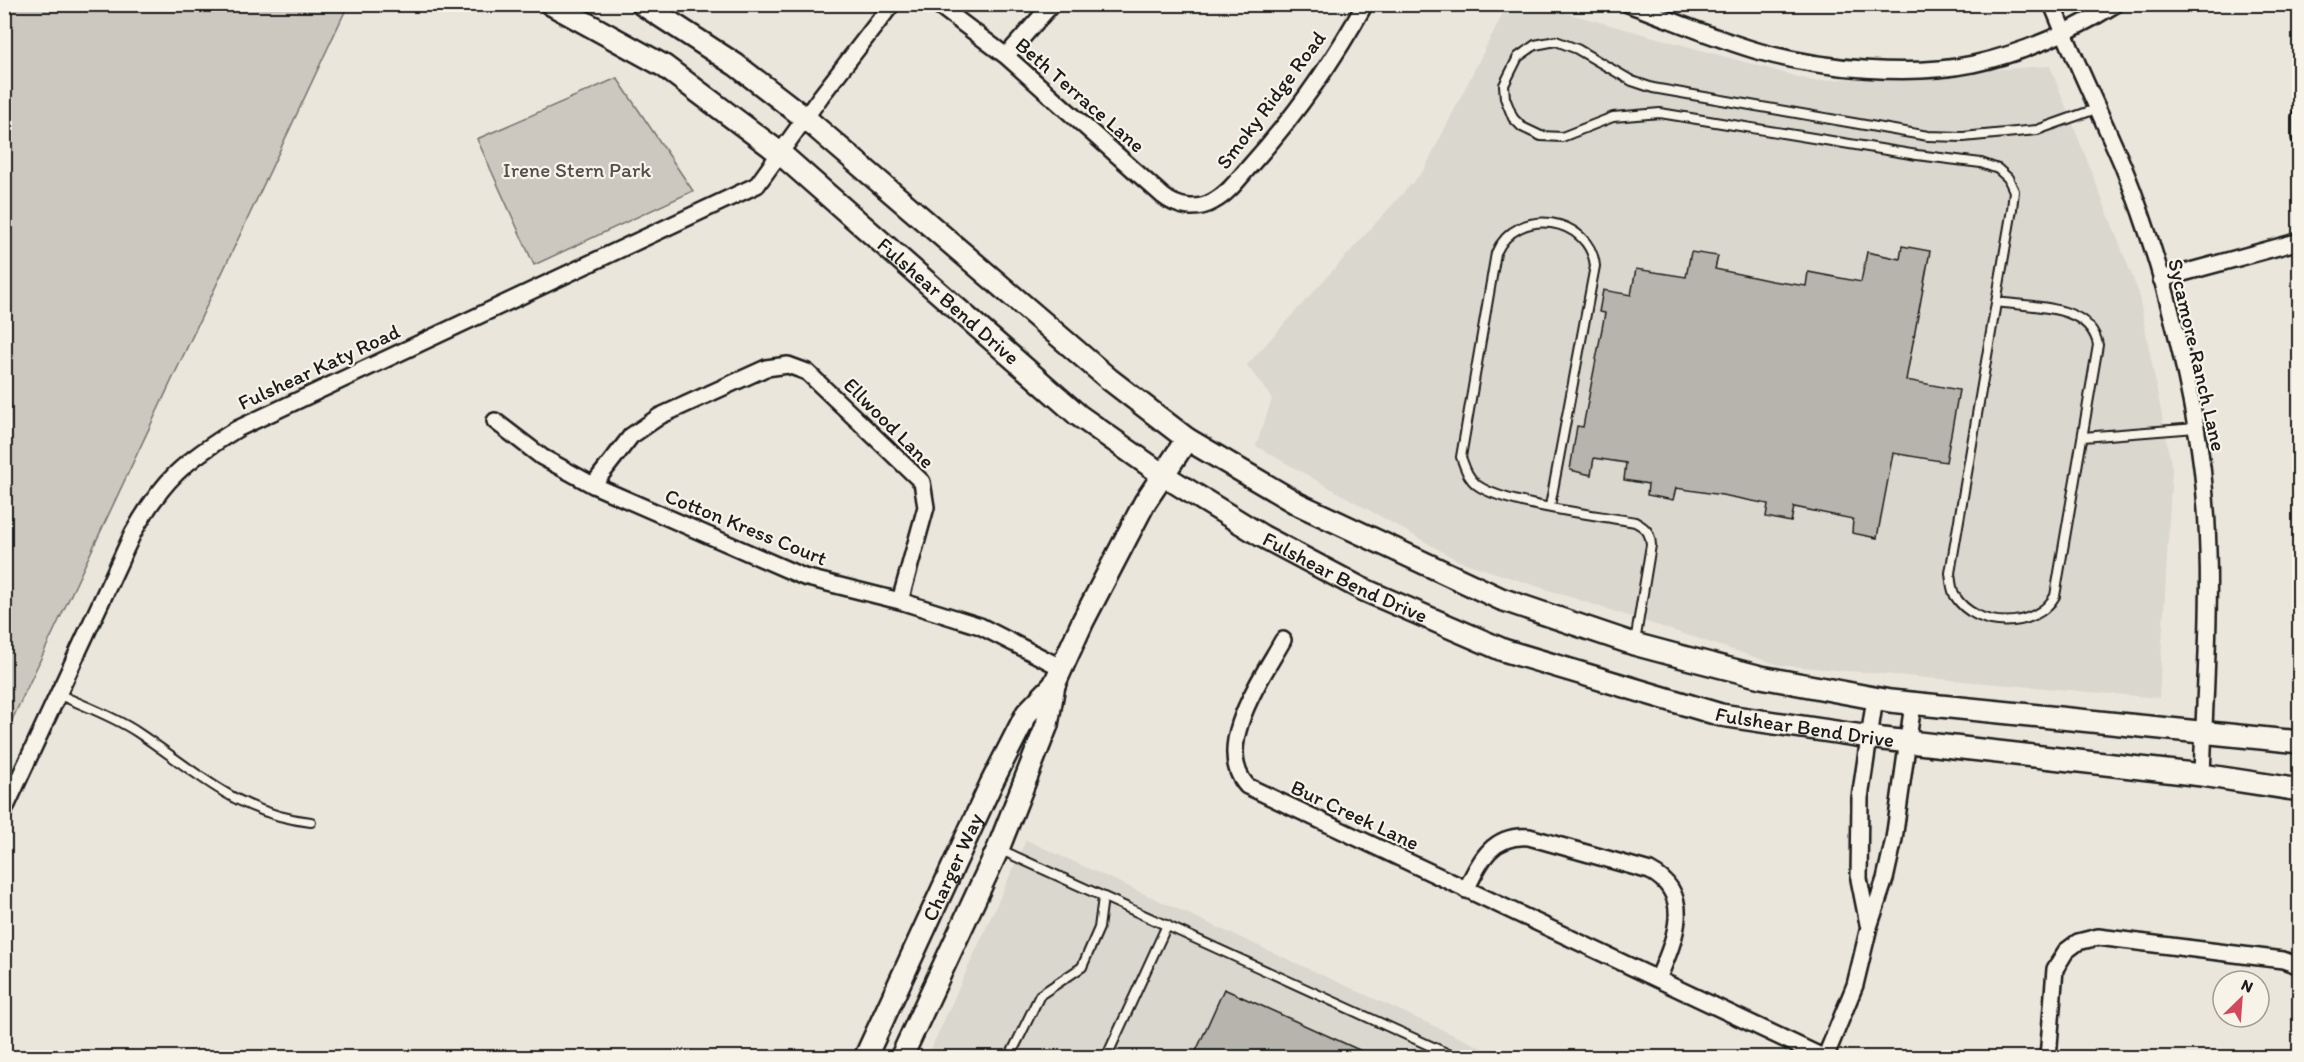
<svg xmlns="http://www.w3.org/2000/svg" width="2304" height="1062" viewBox="0 0 2304 1062" font-family="Itim,sans-serif">
	<style>
		.built { fill: #dad7ce }
		.green { fill: #ccc8c0; stroke: #74726e; stroke-width: 1.5 }
		.building { fill: #b6b4ac; stroke: #1c1c1c; stroke-width: 1.5 }
		.lines { fill: none; stroke-linecap: round; stroke-linejoin: round }
		.lane-casing { stroke: #1c1c1c; stroke-width: 12 }
		.street-casing { stroke: #1c1c1c; stroke-width: 20 }
		.secondary-casing { stroke: #1c1c1c; stroke-width: 26 }
		.lane { stroke: #f7f3e8; stroke-width: 8 }
		.street { stroke: #f7f3e8; stroke-width: 15 }
		.secondary { stroke: #f7f3e8; stroke-width: 21 }
		.labels { text-anchor: middle; stroke-width: 4.5; stroke-linejoin: round; paint-order: stroke }
		.street-label { font-size: 21px; fill: #1c1c1c; stroke: #f7f3e8 }
		.park-label { font-size: 21px; fill: #51504d; stroke: #f7f3e8 }
	</style>
	<rect width="100%" height="100%" fill="#eae6dc"/>
	<filter id="ink" filterUnits="userSpaceOnUse"><feTurbulence type="fractalNoise" baseFrequency=".0167" numOctaves="2"/><feDisplacementMap in="SourceGraphic" scale="12" xChannelSelector="R" yChannelSelector="G"/><feConvolveMatrix kernelMatrix="1 2 1 2 8 2 1 2 1" color-interpolation-filters="sRGB"/></filter>
	<g filter="url(#ink)">
		<path class="built" d="M1507,5H1523L1563,12L1813,81L2050,66L2138,291L2172,469L2159,698L1779,665L1459,561L1256,446L1272,399L1247,365L1424,170Z
			M1026,840L1502,1057L927,1058Z"/>
		<path class="green" d="M5,4L348,5L5,735L4,5Z
			M617,78L693,191L534,265L477,139Z"/>
		<path class="building" d="M1902,246L1930,251L1906,380L1959,390L1946,462L1893,453L1877,538L1852,533L1853,519L1794,507L1791,522L1766,517L1768,504L1722,495L1676,488L1673,500L1647,495L1648,484L1624,480L1626,463L1594,458L1591,475L1570,470L1577,426L1583,427L1605,313L1599,312L1603,290L1631,295L1636,269L1686,277L1691,252L1718,256L1715,269L1772,281L1806,286L1808,272L1861,282L1867,252L1900,259Z
			M1224,989L1273,1011L1377,1058H1193Z"/>
		<g class="lines">
			<defs>
				<path id="lane" d="M1996,302C2030,307 2090,303 2098,345L2055,596C2036,630 1976,630 1955,596C1951,589 1951,580 1950,573L2012,209L2014,191L2008,178L1998,169L1981,163L1917,155L1660,113L1613,117L1562,137L1541,136L1522,127L1513,118L1505,98L1504,85L1518,57L1535,45L1556,41L1577,49L1632,81L1653,88L1928,136L1963,137L2037,130L2096,109
					M2083,437L2196,428
					M1550,506L1595,266C1590,217 1517,205 1496,253L1461,457C1465,468 1468,478 1477,485C1504,505 1598,515 1635,522C1646,528 1650,532 1651,545L1635,642
					M58,694C84,706 113,716 137,732C196,771 237,814 311,822
					M999,849L1457,1058
					M1009,1058L1040,995L1082,967L1099,928L1103,897
					M1106,1058L1167,925"/>
				<path id="street" d="M937,4L1006,56L1163,196C1178,208 1197,211 1214,201C1229,193 1239,178 1250,166C1294,117 1333,62 1365,4
					M1628,4C1672,20 1716,39 1761,52C1822,69 1911,77 1973,64C2023,53 2073,31 2116,4
					M2052,4C2074,59 2100,112 2123,166C2157,249 2180,339 2196,427C2217,542 2206,660 2202,775
					M1006,56L1052,4
					M2300,117V137
					M2161,279L2300,241
					M495,421L542,457L593,485L804,577L900,601L980,626L1062,668
					M593,485L631,436L660,416L766,368L788,365L807,372L922,482L926,507L900,601
					M1283,640C1262,678 1212,747 1247,786L1825,1058L1855,985L1869,927L1885,879L1894,839L1913,704
					M4,811L133,533C163,479 185,461 237,429L757,185L821,96L892,4
					M1466,890C1480,861 1492,834 1529,837L1650,871C1696,895 1673,943 1658,979
					M1868,924L1859,879L1860,798L1875,698
					M2048,1058L2055,969L2066,951L2078,942L2098,937L2283,960L2300,966"/>
				<g id="secondary">
					<path id="s1" d="M551,4L664,66L781,154L1078,415L1163,475L1262,536L1362,589L1503,650L1721,715L1883,739L2202,775L2300,790"/>
					<path d="M642,4L736,65L805,118L1109,379L1187,439L1298,504L1501,599L1634,644L1679,656L1761,677L1890,701L2300,742"/>
					<path id="s2" d="M865,1058L991,784L1027,713L1054,685"/>
					<path d="M901,1058L998,849L1047,725L1054,685L1083,621L1145,502L1187,439"/>
				</g>
			</defs>
			<use href="#lane" class="lane-casing"/>
			<use href="#street" class="street-casing"/>
			<use href="#secondary" class="secondary-casing"/>
			<use href="#lane" class="lane"/>
			<use href="#street" class="street"/>
			<use href="#secondary" class="secondary"/>
		</g>
	</g>
	<g class="labels">
		<g class="street-label">
			<text transform="translate(1080 95) rotate(41)" y="7">Beth Terrace Lane</text>
			<text transform="translate(1271 100) rotate(-53)" y="7">Smoky Ridge Road</text>
			<text dy="7" stroke="none"><textPath href="#s1" startOffset="498">Fulshear Bend Drive</textPath></text>
			<text transform="translate(2197 355) rotate(77)" y="7">Sycamore Ranch Lane</text>
			<text transform="translate(319 367) rotate(-25)" y="7">Fulshear Katy Road</text>
			<text transform="translate(889 423) rotate(45)" y="7">Ellwood Lane</text>
			<text transform="translate(746 527) rotate(22)" y="7">Cotton Kress Court</text>
			<text dy="7" stroke="none"><textPath href="#s1" startOffset="984">Fulshear Bend Drive</textPath></text>
			<text dy="7" stroke="none"><textPath href="#s1" startOffset="1470">Fulshear Bend Drive</textPath></text>
			<text transform="translate(1355 815) rotate(25)" y="7">Bur Creek Lane</text>
			<text dy="7" stroke="none"><textPath href="#s2" startOffset="210">Charger Way</textPath></text>
		</g>
		<g class="park-label">
			<text x="577" y="177">Irene Stern Park</text>
		</g>
	</g>
	<rect width="2304" height="1062" fill="none" stroke="#f7f3e8" stroke-width="24"/>
	<rect x="12" y="12" width="2280" height="1038" fill="none" stroke="#1c1c1c" stroke-width="2" filter="url(#ink)"/>
	<g transform="translate(2241 999) rotate(25)"><circle r="28" fill="#f7f3e8" stroke="#9f9d96" stroke-width="1.5"/>
	<path d="M0-4.5L10 22L0 15L-10 22Z" fill="#d1495b"/>
	<text y="-9" font-size="16" font-weight="bold" text-anchor="middle" fill="#1c1c1c">N</text>
	</g>
</svg>
